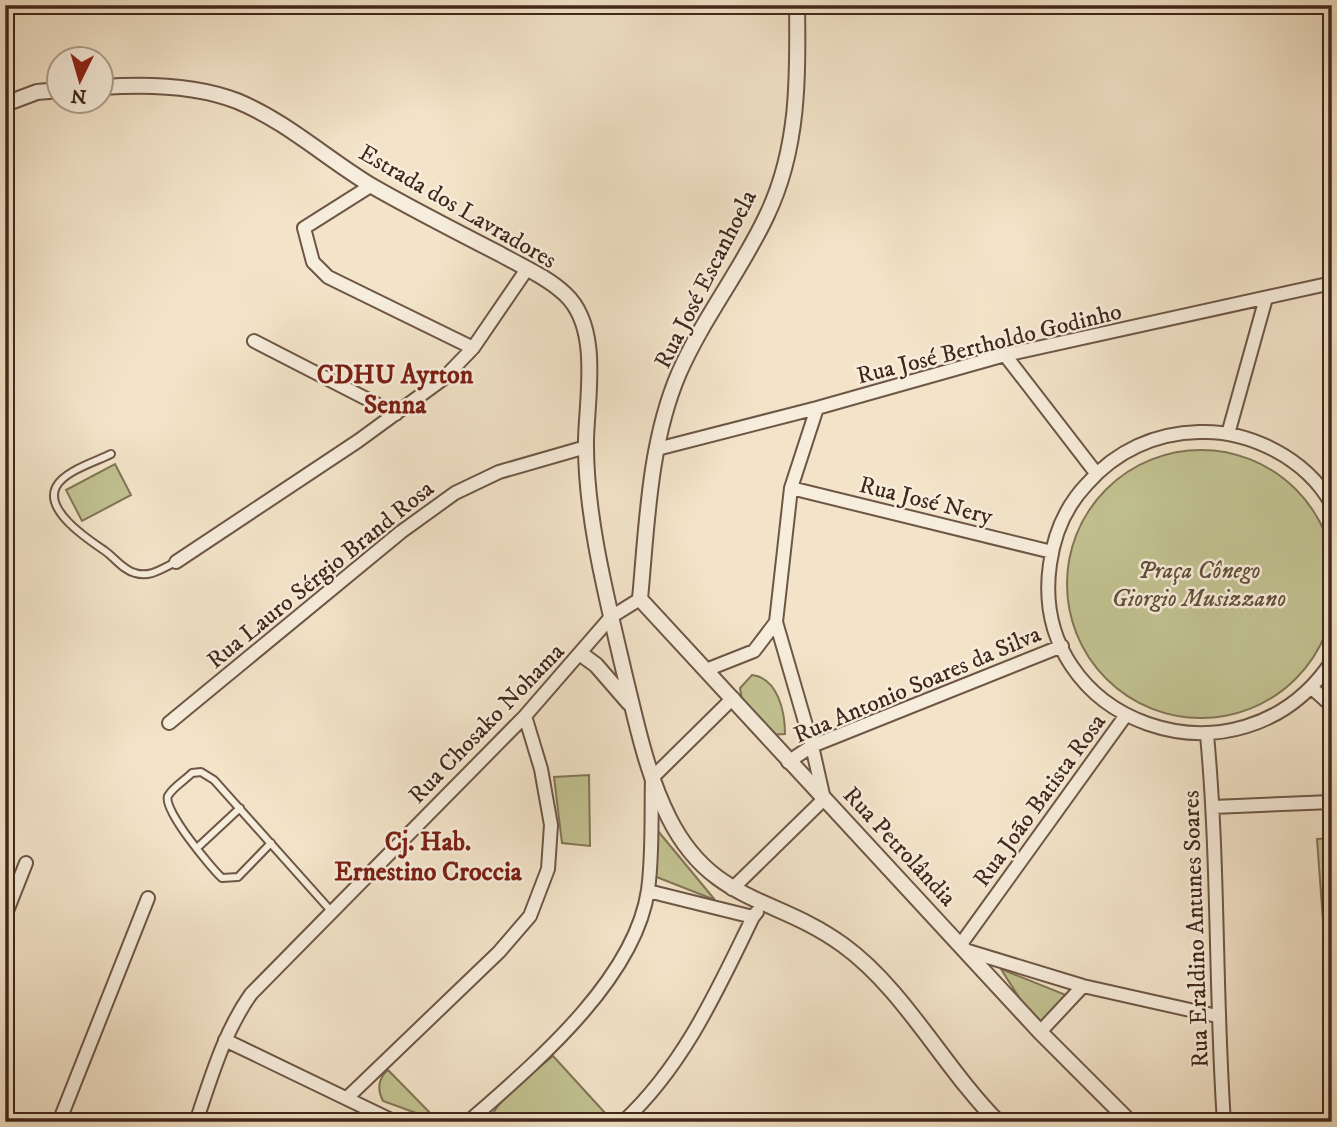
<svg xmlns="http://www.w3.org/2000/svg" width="1337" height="1127" viewBox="0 0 1337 1127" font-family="'IM FELL DW Pica',serif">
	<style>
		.green { fill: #c2c291; stroke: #827456; stroke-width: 2 }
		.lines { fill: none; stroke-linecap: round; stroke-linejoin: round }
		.service-casing { stroke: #6e5646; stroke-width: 10 }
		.minor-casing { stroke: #6e5646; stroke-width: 16 }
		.tertiary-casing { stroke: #6e5646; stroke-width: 18 }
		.service { stroke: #f7eddc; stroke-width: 6 }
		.minor { stroke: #f7eddc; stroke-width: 12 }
		.tertiary { stroke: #f7eddc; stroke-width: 14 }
		.labels { text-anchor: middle; stroke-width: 5; stroke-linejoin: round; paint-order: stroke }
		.street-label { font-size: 24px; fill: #41271b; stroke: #f7eddc }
		.park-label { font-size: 24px; font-style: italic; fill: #614e38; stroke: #f7eddc }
		.neighbourhood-label { font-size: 26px; font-weight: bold; fill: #7a1f14; stroke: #f7eddc }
	</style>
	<rect width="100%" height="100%" fill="#f3e4c9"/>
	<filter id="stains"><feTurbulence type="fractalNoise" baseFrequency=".00286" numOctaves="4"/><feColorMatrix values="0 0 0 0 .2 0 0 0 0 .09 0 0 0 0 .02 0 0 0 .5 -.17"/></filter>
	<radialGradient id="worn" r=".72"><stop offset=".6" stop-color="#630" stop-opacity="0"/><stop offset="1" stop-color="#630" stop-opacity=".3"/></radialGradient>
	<path class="green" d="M1067 584a134 134 0 1 1 268 0a134 134 0 1 1-268 0Z
		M115,464L131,495L82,521L66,490Z
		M752,675C778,678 785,712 785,734L769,735L742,700L740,688Z
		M589,775L590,846L562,843L554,777Z
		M653,825L715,900L654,876Z
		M1332,838V1043L1317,839Z
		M1001,969L1071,997L1039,1029Z
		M553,1056L606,1114L596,1122H491C488,1106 540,1067 553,1056Z
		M388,1070L438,1121L383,1101C377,1090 378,1078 388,1070Z"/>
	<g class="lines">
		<defs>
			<path id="service" d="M111,454C95,462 64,471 56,487C44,511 89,540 105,551C115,558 123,570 135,573C150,578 163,568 176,562
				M271,843L238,877L222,878C212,869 162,809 168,796C172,788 185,780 192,773L201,772L214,780L332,912
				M197,848L240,808"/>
			<path id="minor" d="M372,185L304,228L313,262L328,277L473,348
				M254,341L396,414
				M1005,355L1096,473
				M1228,434L1266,298
				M657,449L817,408L1005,355L1332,283
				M791,488L1052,552
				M1332,505C1307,459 1250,430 1199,432C1155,433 1116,451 1087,484C1066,506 1054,535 1050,564C1027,723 1240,799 1332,661
				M176,562L358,441L443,379L473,348L527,269
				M706,670L754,651L776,622
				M1312,688L1332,706
				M169,723L401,532L455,493L499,472L586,447
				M1207,735C1219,863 1215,993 1224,1122
				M788,762L812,746L1062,646
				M1213,807L1332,802
				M732,889L824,799L812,746L776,622L791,488L817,408
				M648,891L753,917L757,912
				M5,916L26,863
				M961,944L1126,715
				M968,951L1083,986L1217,1016
				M1040,1032L1083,986
				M225,1040L395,1122
				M348,1097L499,952L530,916L548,869L551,825L541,769L525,716
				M59,1122L148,898
				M196,1122C211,1078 224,1032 251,994L525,716L611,617L640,599
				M468,1122C533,1065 635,980 648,890C653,854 651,814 652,778L733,698
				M623,1122C684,1065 717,991 753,917"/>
			<path id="tertiary" d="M797,5C798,77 799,148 767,215C742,269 703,318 679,373C649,443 647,524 640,599L1040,1032L1130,1122
				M102,87C145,84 196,85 237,101C286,121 327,159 372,186C414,210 457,232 500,254C521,266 547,277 565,294C601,327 587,396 586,440C585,515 607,599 624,672C636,721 646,772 669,818C712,904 776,896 843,945C904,989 944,1068 998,1122
				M5,104L37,92L60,90
				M581,654L596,665L629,703"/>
		</defs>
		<use href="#service" class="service-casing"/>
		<use href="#minor" class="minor-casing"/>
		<use href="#tertiary" class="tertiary-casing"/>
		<use href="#service" class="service"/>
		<use href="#minor" class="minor"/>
		<use href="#tertiary" class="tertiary"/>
	</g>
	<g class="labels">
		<g class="street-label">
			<text transform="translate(458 206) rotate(30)" y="8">Estrada dos Lavradores</text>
			<text transform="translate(705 279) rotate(-63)" y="8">Rua José Escanhoela</text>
			<text transform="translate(989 343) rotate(-14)" y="8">Rua José Bertholdo Godinho</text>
			<text transform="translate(926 500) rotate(14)" y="8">Rua José Nery</text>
			<text transform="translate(320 574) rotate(-39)" y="8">Rua Lauro Sérgio Brand Rosa</text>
			<text transform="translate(917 684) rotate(-23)" y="8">Rua Antonio Soares da Silva</text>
			<text transform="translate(486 723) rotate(-46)" y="8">Rua Chosako Nohama</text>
			<text transform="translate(1039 800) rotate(-54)" y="8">Rua João Batista Rosa</text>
			<text transform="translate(900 846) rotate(47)" y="8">Rua Petrolândia</text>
			<text transform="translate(1195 929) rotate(-92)" y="8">Rua Eraldino Antunes Soares</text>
		</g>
		<g class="park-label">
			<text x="1199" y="578">Praça Cônego<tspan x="1199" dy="28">Giorgio Musizzano</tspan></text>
		</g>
		<g class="neighbourhood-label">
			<text x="395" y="383">CDHU Ayrton<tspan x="395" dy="30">Senna</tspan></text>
			<text x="428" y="850">Cj. Hab.<tspan x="428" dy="30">Ernestino Croccia</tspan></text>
		</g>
	</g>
	<rect width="1337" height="1127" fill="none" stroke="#f3e4c9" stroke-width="28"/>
	<rect x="7" y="7" width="1323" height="1113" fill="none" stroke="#41271b" stroke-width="3.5"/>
	<rect x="14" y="14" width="1309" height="1099" fill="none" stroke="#41271b" stroke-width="2"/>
	<g transform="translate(80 80) rotate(185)"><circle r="33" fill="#f7eddc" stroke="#ae9e8f" stroke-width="2"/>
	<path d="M0-5L12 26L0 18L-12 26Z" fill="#8f2418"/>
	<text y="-10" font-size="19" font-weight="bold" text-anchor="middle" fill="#41271b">N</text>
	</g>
	<rect width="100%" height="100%" filter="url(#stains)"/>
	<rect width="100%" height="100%" fill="url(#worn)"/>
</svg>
